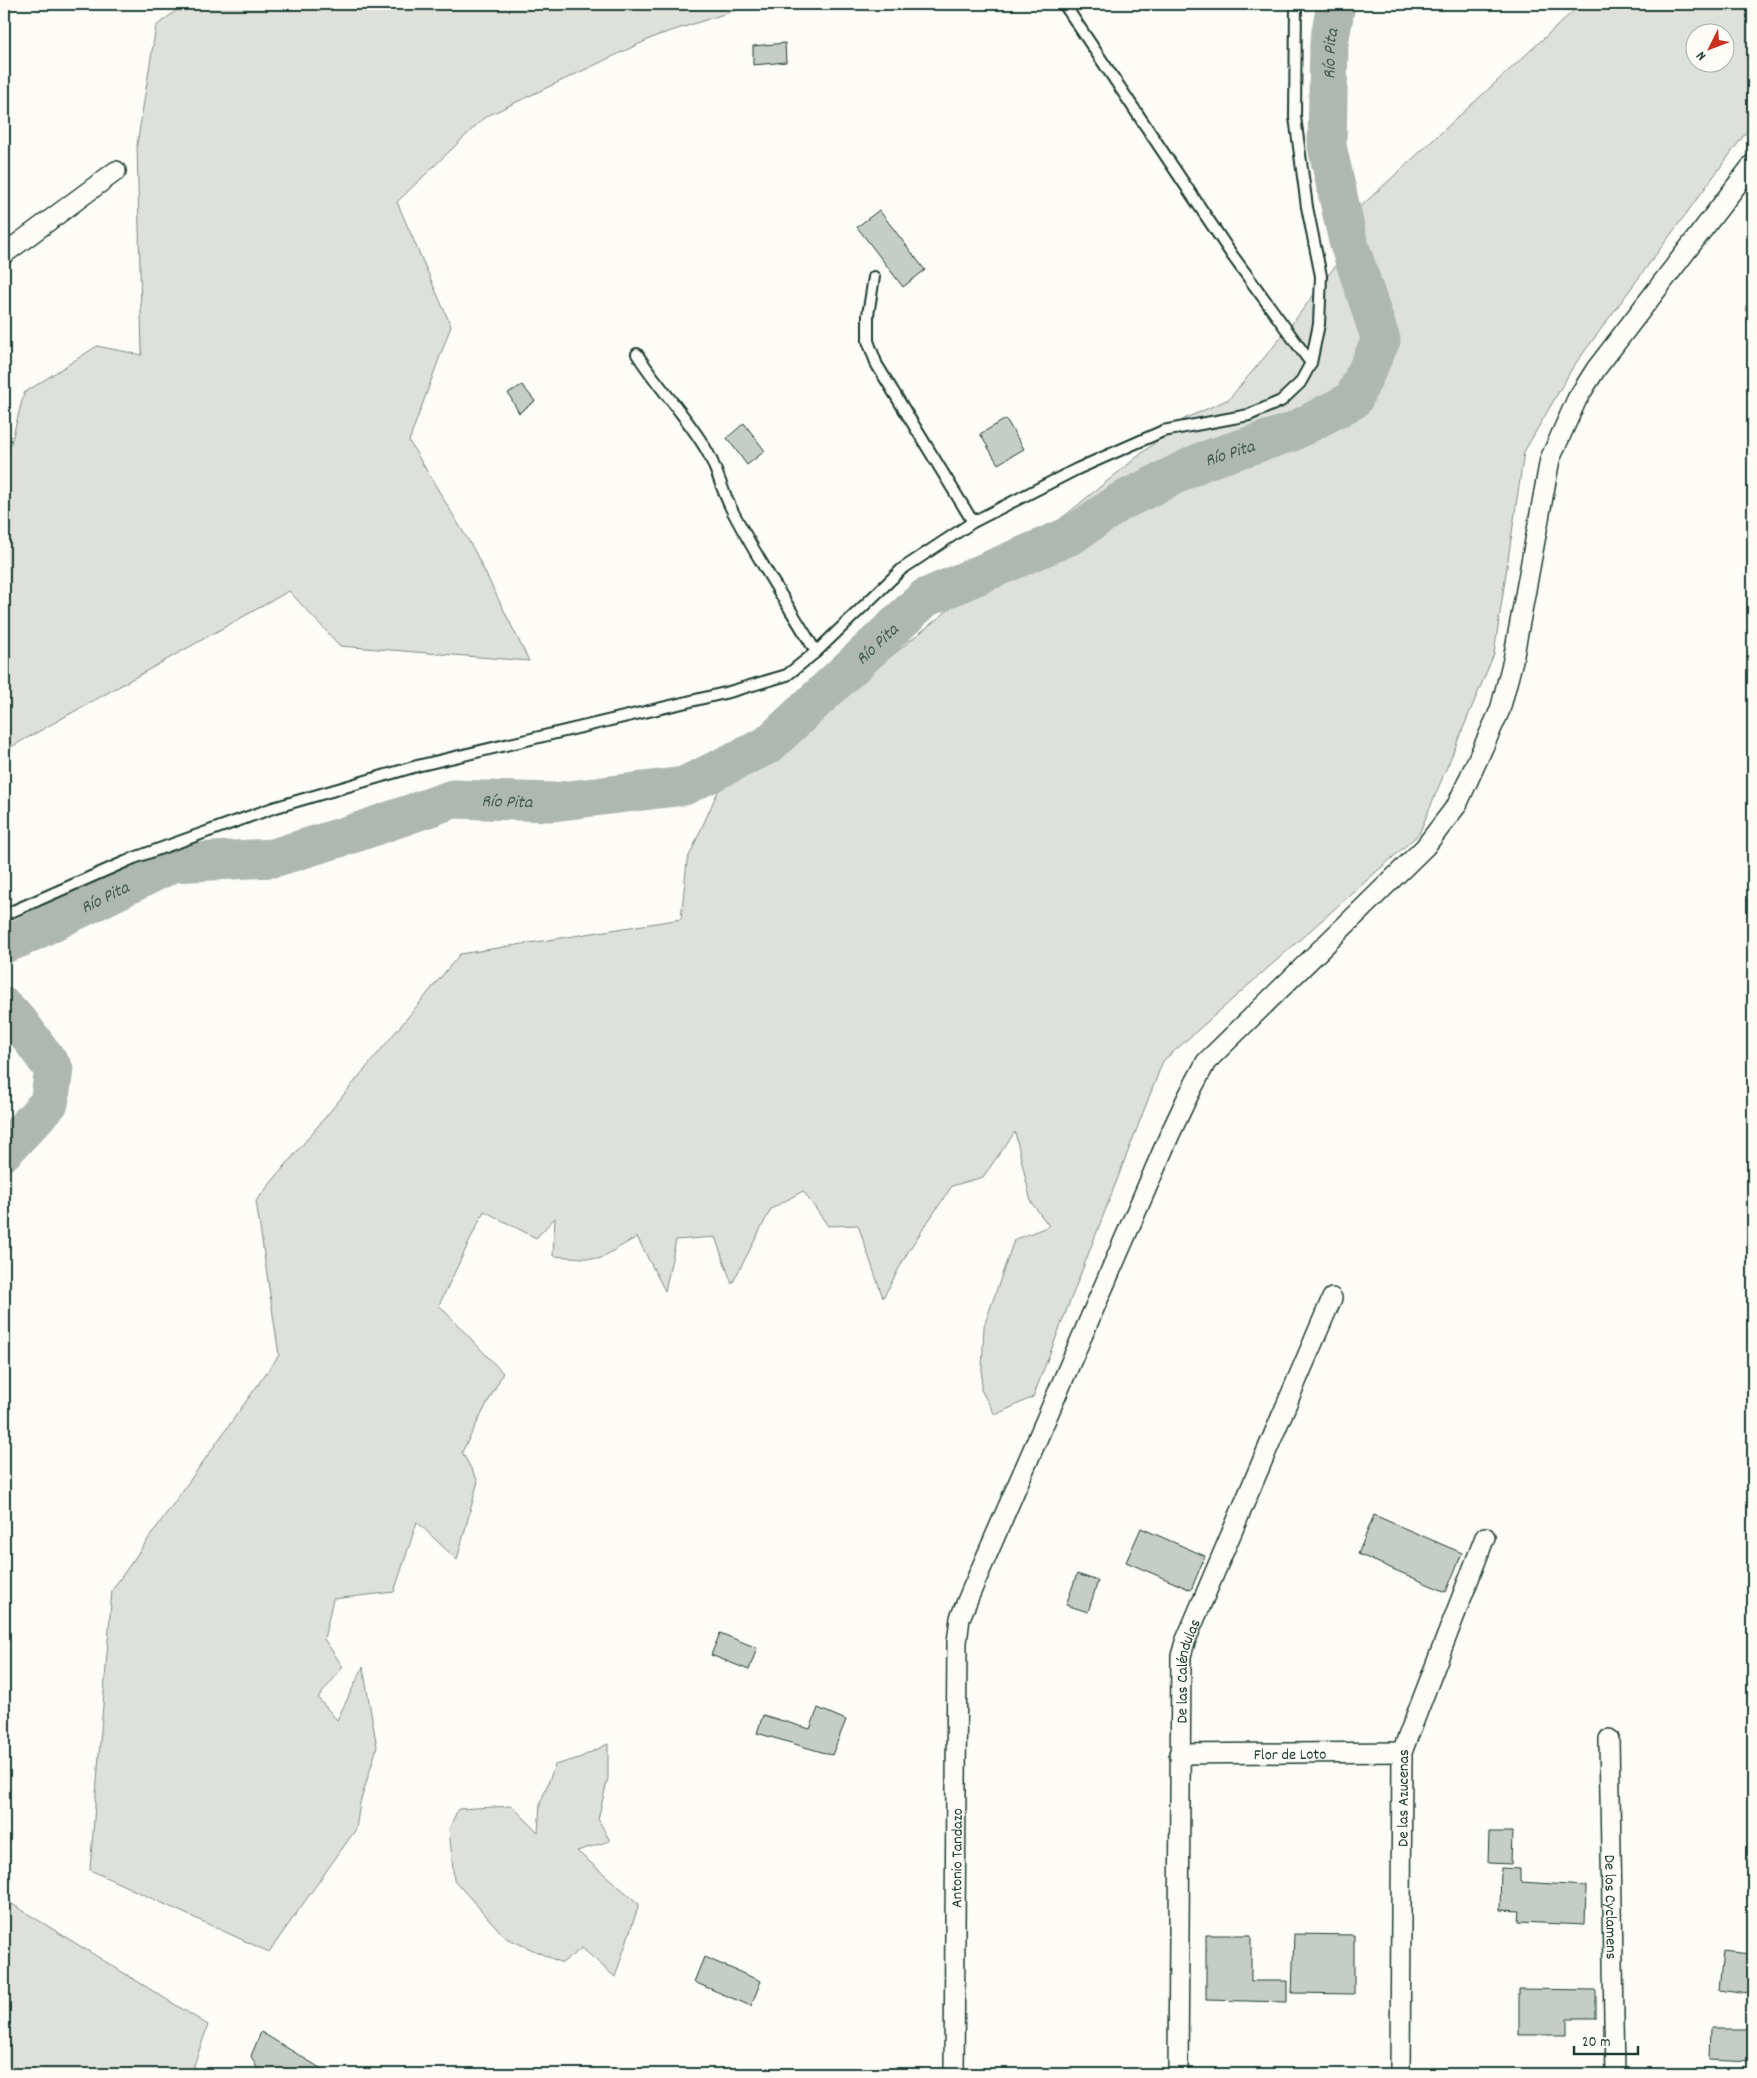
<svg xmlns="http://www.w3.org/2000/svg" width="1757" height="2078" viewBox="0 0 1757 2078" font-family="Dekko,sans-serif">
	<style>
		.green { fill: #dde0db; stroke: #7e8e88; fill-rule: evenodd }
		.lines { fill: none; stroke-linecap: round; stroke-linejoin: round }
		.river { stroke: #aeb8b1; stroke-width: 39 }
		.building { fill: #c6cdc7; stroke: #1f3d34 }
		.service-casing { stroke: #1f3d34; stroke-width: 14 }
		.minor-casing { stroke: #1f3d34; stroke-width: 22 }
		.service { stroke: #fdfcf7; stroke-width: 10 }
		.minor { stroke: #fdfcf7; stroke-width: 19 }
		.labels { text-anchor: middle; stroke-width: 4; stroke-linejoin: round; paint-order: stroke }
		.street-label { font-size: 16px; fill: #1f3d34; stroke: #fdfcf7 }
		.water-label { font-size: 18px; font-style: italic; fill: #435c53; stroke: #fdfcf7 }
	</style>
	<rect width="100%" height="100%" fill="#fdfcf7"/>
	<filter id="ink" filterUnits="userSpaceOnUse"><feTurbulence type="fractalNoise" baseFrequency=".02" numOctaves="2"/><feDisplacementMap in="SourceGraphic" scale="10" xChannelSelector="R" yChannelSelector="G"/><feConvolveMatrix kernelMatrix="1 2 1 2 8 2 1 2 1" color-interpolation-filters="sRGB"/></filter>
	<g filter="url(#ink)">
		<path class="green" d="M185,4H755L656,36L485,117L397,202L451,326L409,441L474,550L529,661L340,646L289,591L11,747H4V470L24,393L97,346L142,355L137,145L156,26Z
			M1581,4H1753V123L1573,367L1524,452L1494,654L1419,834L1163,1061L1033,1397L995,1415L981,1390L984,1326L1014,1240L1049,1226L1031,1202L1015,1132L983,1177L952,1186L909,1250L883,1298L858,1225L828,1226L803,1191L771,1209L732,1284L715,1237L676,1240L665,1291L637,1237L599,1259L553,1256L555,1218L536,1238L484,1211L439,1305L503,1373L462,1452L478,1481L457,1560L417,1522L394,1592L333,1599L324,1639L343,1667L318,1698L337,1720L363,1667L377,1747L360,1803L356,1829L269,1952L90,1870L112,1590L279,1355L256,1201L460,954L681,919L687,861L718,791L779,747L1184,419L1229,399L1285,333L1345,253L1358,209ZM1694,32H1724V62H1694Z
			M608,1744V1778L598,1819L610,1841L577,1851L639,1904L615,1977L582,1948L562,1963L506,1938L454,1880L449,1829L458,1809L512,1806L538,1832L540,1804L555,1765L579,1758Z
			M4,1899L208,2025L191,2074H4Z"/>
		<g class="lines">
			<g class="river">
				<path id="s1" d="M4,944L20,938L173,863L273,858L355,833L453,799L553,802L684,786L768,745L925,598L1072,535L1120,502L1203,461L1292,432L1353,400L1381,340L1348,241L1327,146L1329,43L1336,4"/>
				<path d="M4,1007L19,1022L54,1070L49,1103L4,1151"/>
			</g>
		</g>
		<path class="building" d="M785,43L786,62L753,65V46Z
			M879,210L925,270L903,287L857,227Z
			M522,385L535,401L519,413L508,393Z
			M1006,419L1024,449L998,464L980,434Z
			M744,423L765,451L747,465L727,438Z
			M1374,1515L1462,1553L1446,1592L1358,1554Z
			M1141,1528L1205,1556L1191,1590L1126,1562Z
			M1077,1574L1098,1581L1088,1612L1066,1605Z
			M720,1633L757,1648L749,1670L711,1655Z
			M818,1708L846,1720L832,1755L757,1733L763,1715L810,1729Z
			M1489,1832H1512L1511,1864L1488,1863Z
			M1501,1868L1520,1869V1882L1586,1886L1585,1925L1519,1922L1520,1911L1500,1910Z
			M1294,1934L1354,1935V1994L1292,1993Z
			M1206,1935H1251V1981H1287V2002L1206,2000Z
			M1723,1951L1751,1954L1747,1994L1719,1990Z
			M704,1957L761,1981L751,2006L694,1982Z
			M1519,1989L1596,1990V2018H1567V2035H1519Z
			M1710,2029H1753V2062L1709,2060Z
			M261,2032L330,2074H260L251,2056Z"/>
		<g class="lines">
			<defs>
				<path id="service" d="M1064,4L1232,255L1311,363
					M874,277L868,315V341L877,365L973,522
					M637,354C657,386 684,413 704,446C717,466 721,490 733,512C758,560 788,605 816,652
					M4,915L134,858L273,808L417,766L729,692L787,675L816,652L902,569L973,522L1077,469L1163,431L1249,415L1281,401L1300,383L1311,363L1319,324L1321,276L1307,207L1295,117L1296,4"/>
				<g id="minor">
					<path d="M4,254L116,171"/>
					<path id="s2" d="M1609,1739L1615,2074"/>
					<path id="s3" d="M1179,1754L1402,1752"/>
					<path id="s4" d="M954,2074L957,1642L960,1618L970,1594L1170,1134L1187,1098L1206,1062L1425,847L1457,805L1500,710L1513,660L1550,459L1577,399L1596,369L1753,164"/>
					<path id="s5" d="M1178,2074L1181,1656L1185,1642L1332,1298"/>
					<path id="s6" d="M1400,2074L1402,1752L1485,1537"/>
				</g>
			</defs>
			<use href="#service" class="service-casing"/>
			<use href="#minor" class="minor-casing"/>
			<use href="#service" class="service"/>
			<use href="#minor" class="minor"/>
		</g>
	</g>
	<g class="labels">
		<g class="street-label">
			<text dy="6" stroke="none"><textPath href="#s5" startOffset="404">De las Caléndulas</textPath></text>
			<text dy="6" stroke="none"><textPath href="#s3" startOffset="111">Flor de Loto</textPath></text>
			<text dy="6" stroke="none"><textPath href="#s6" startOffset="276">De las Azucenas</textPath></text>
			<text dy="6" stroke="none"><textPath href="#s4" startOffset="216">Antonio Tandazo</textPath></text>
			<text dy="6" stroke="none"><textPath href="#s2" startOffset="168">De los Cyclamens</textPath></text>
		</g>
		<g class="water-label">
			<text dy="6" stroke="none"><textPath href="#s1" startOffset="1851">Río Pita</textPath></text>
			<text dy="6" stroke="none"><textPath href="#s1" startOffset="1356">Río Pita</textPath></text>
			<text dy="6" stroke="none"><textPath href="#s1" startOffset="951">Río Pita</textPath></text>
			<text dy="6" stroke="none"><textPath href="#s1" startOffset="531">Río Pita</textPath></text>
			<text dy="6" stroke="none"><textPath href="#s1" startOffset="111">Río Pita</textPath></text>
		</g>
	</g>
	<rect width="1757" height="2078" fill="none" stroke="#fdfcf7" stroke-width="20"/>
	<rect x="10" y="10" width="1737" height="2058" fill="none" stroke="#1f3d34" stroke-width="2" filter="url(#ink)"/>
	<g transform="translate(1710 48) rotate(228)"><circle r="24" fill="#fdfcf7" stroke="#a4b0a9"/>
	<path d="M0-4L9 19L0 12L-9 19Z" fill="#c8321e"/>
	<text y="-8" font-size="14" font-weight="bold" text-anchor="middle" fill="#1f3d34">N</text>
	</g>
	<path d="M1574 2046v8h64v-8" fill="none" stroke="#1f3d34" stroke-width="2.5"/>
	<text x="1582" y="2046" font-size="15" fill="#1f3d34" stroke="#fdfcf7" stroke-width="4" paint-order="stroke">20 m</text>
</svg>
